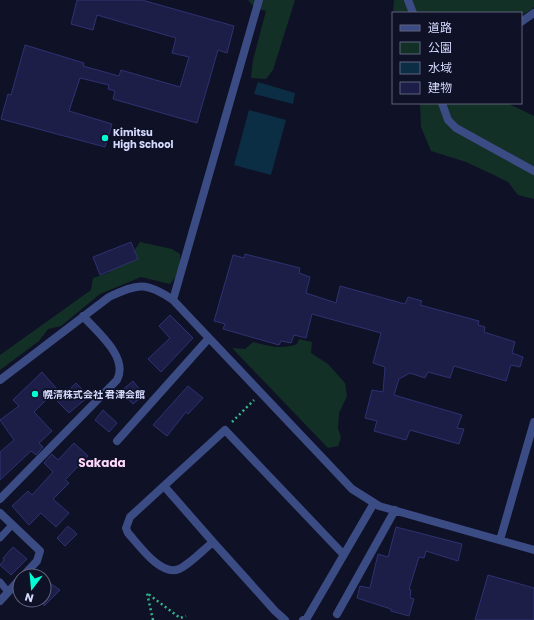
<svg xmlns="http://www.w3.org/2000/svg" width="534" height="620" viewBox="0 0 534 620" font-family="Poppins,'Noto Sans JP',sans-serif">
	<style>
		.green { fill: #133027 }
		.water { fill: #0b2e44 }
		.building { fill: #1c1e47; stroke: #2e3272 }
		.lines { fill: none; stroke-linecap: round; stroke-linejoin: round }
		.path { stroke: #31b78c; stroke-width: 2.5; stroke-dasharray: 2 3; stroke-linecap: butt }
		.service { stroke: #3b4b84; stroke-width: 7 }
		.minor { stroke: #3b4b84; stroke-width: 8 }
		.poi-dot { fill: #04fcd4; stroke: #0f1126; stroke-width: 1.5 }
		.labels { text-anchor: middle; stroke-width: 3.5; stroke-linejoin: round; paint-order: stroke }
		.poi-label { font-size: 10px; font-weight: bold; fill: #d5dbfe; stroke: #0f1126; text-anchor: start }
		.quarter-label { font-size: 12px; font-weight: bold; fill: #fed7fa; stroke: #0f1126 }
	</style>
	<rect width="100%" height="100%" fill="#0f1126"/>
	<path class="green" d="M248,0H295L273,70L266,79L251,78L253,60L266,11L255,8Z
		M394,0H534V7L530,11L521,15V13H393Z
		M420,103H507L534,116V199L518,195L508,182L496,176L466,162L431,151L421,127Z
		M140,242L172,249L180,254C181,267 179,275 170,284L141,277L100,294L61,326L48,329L39,341L0,370V355L91,290L93,278L108,273L130,257Z
		M299,339L312,342L311,353L328,364L345,383L347,396L339,413L338,429L341,437L338,446L328,448L232,348L245,349L253,342C269,346 281,350 297,344Z"/>
	<path class="water" d="M258,82L295,93L293,104L254,94Z
		M249,110L286,120L271,175L234,165Z"/>
	<path class="building" d="M77,0H142L234,26L227,53L218,50L197,123L113,99L115,91L108,89L109,85L80,78L69,111L112,124L105,147L1,119L8,94L11,95L25,45L84,63L83,66L119,76L121,70L180,87L189,57L172,53L176,38L97,15L93,30L71,24Z
		M131,242L138,259L100,275L93,257Z
		M245,254L300,268L299,273L310,277L306,293L336,303L340,286L405,304L408,297L422,301L420,305L479,321L478,325L485,327L484,332L515,342L512,353L523,357L520,367L511,365L506,381L454,366L450,378L428,372L425,378L410,373L399,379L394,395L462,415L457,428L464,429L459,444L410,430L406,440L374,431L377,421L365,418L372,390L383,392L385,367L373,363L381,333L312,314L306,338L294,335L291,343L281,341L279,345L223,329L225,324L214,321L233,255L244,258Z
		M170,315L193,338L161,372L148,359L170,338L159,326Z
		M42,372L57,389L34,412L52,431L39,443L43,447L36,455L31,451L0,480V452L14,440L0,420L19,406L13,400Z
		M133,381L144,395L133,404L121,391Z
		M76,383L89,396L69,413L57,401Z
		M188,386L203,398L188,414L186,412L167,436L153,425Z
		M103,410L117,423L109,432L95,420Z
		M74,443L88,456L65,480L69,483L53,499L69,513L56,527L41,513L29,525L12,506L28,491L32,495L53,472L44,463L52,454L58,460Z
		M68,526L77,534L65,546L57,538Z
		M396,527L462,544L458,561L426,551L424,558L419,557L409,589L411,590L410,598L414,599L409,616L391,611V609L357,598L360,586L370,588L378,554L388,557Z
		M13,547L27,559L11,575L0,565L4,560L3,558Z
		M488,575L534,588V620H475Z
		M50,583L60,590L44,606V588Z"/>
	<g class="lines">
		<path class="path" d="M232,422L254,400
			M153,620L147,593L180,618L186,616"/>
		<path class="service" d="M0,538L12,525
			M0,582L8,592"/>
		<path class="minor" d="M408,0L413,13
			M521,22L534,13
			M442,103L448,120L456,128L534,171
			M173,300L259,0
			M0,380L109,297C138,283 147,282 173,300L352,489L379,506L534,550
			M117,441L209,338
			M164,486L213,542
			M0,499L117,380C129,357 97,332 83,316
			M0,513L40,551L37,561L23,576
			M500,540L534,422
			M0,601L20,579
			M337,614L395,510
			M285,620L275,611L213,542C203,550 189,565 179,569C161,577 139,545 128,533L126,528L130,517L225,430L343,554
			M303,620L307,618L374,503"/>
	</g>
	<g class="poi-dot">
		<circle cx="105" cy="138" r="4"/>
		<circle cx="35" cy="394" r="4"/>
	</g>
	<g class="labels">
		<g class="poi-label">
			<text x="113" y="136">Kimitsu<tspan x="113" dy="12">High School</tspan></text>
			<text x="43" y="398">幌清株式会社 君津会館</text>
		</g>
		<g class="quarter-label">
			<text x="102" y="467">Sakada</text>
		</g>
	</g>
	<rect x="392" y="12" width="130" height="92" fill="#0f1126" stroke="#5e627c"/>
	<rect x="400" y="25" width="20" height="6" fill="#3b4b84" stroke="#5e627c"/>
	<text x="428" y="32" font-size="12" fill="#d5dbfe">道路</text>
	<rect x="400" y="42" width="20" height="12" fill="#133027" stroke="#5e627c"/>
	<text x="428" y="52" font-size="12" fill="#d5dbfe">公園</text>
	<rect x="400" y="62" width="20" height="12" fill="#0b2e44" stroke="#5e627c"/>
	<text x="428" y="72" font-size="12" fill="#d5dbfe">水域</text>
	<rect x="400" y="82" width="20" height="12" fill="#1c1e47" stroke="#5e627c"/>
	<text x="428" y="92" font-size="12" fill="#d5dbfe">建物</text>
	<g transform="translate(32 588) rotate(196)"><circle r="19" fill="#0f1126" stroke="#5e627c"/>
	<path d="M0-3L7 15L0 10L-7 15Z" fill="#04fcd4"/>
	<text y="-6" font-size="11" font-weight="bold" text-anchor="middle" fill="#d5dbfe">N</text>
	</g>
</svg>
